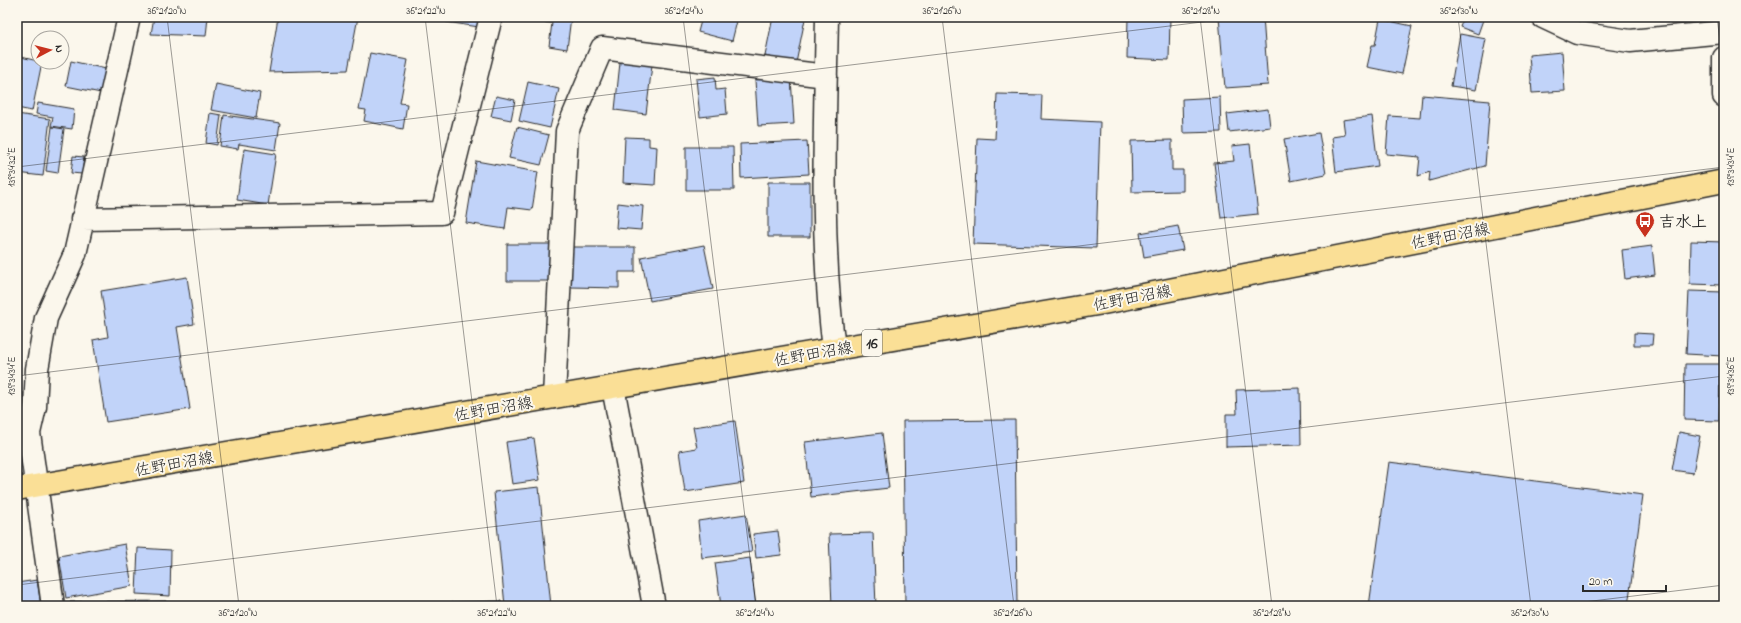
<svg xmlns="http://www.w3.org/2000/svg" width="1741" height="623" viewBox="0 0 1741 623" font-family="'Indie Flower','Klee One',sans-serif">
	<style>
		.building { fill: #c1d3f9; stroke: #2b2b2b }
		.lines { fill: none; stroke-linecap: round; stroke-linejoin: round }
		.minor-casing { stroke: #2b2b2b; stroke-width: 25 }
		.tertiary-casing { stroke: #2b2b2b; stroke-width: 25 }
		.primary-casing { stroke: #2b2b2b; stroke-width: 25 }
		.minor { stroke: #fbf7ec; stroke-width: 22 }
		.tertiary { stroke: #fbf7ec; stroke-width: 22 }
		.primary { stroke: #fadf96; stroke-width: 22 }
		.ticks { fill: none; stroke: #2b2b2b; stroke-width: 1; stroke-opacity: 0.45 }
		.labels { text-anchor: middle; stroke-width: 4; stroke-linejoin: round; paint-order: stroke }
		.shield { fill: #fbf7ec; stroke: #696865; stroke-width: 1 }
		.shield-label { font-size: 15px; font-weight: bold; fill: #2b2b2b }
		.poi-label { font-size: 16px; font-weight: bold; fill: #2b2b2b; stroke: #fbf7ec; text-anchor: start }
		.street-label { font-size: 16px; fill: #2b2b2b; stroke: #fbf7ec }
		.neatline { fill: none; stroke: #2b2b2b; stroke-width: 1.5 }
		.ticks-label { font-size: 10px; text-anchor: middle; fill: #2b2b2b }
	</style>
	<rect width="100%" height="100%" fill="#fbf7ec"/>
	<filter id="ink" filterUnits="userSpaceOnUse"><feTurbulence type="fractalNoise" baseFrequency=".025" numOctaves="2"/><feDisplacementMap in="SourceGraphic" scale="8" xChannelSelector="R" yChannelSelector="G"/><feConvolveMatrix kernelMatrix="1 2 1 2 8 2 1 2 1" color-interpolation-filters="sRGB"/></filter>
	<g filter="url(#ink)">
		<path class="building" d="M154,17H208L206,36L151,34Z
			M278,17H358L348,70L269,72Z
			M446,17H481L479,27L446,22Z
			M540,17H571L567,49L549,46L552,23L540,22Z
			M702,17H738L732,41L698,32Z
			M773,17H796L805,19L796,63L765,56Z
			M1128,17H1170L1169,60L1127,58Z
			M1219,17H1263L1268,85L1225,88Z
			M1305,17H1328L1327,19Z
			M1464,17H1484L1478,34L1460,27Z
			M1380,19L1412,26L1402,74L1367,67L1372,45H1375Z
			M1460,34L1486,39L1476,90L1451,86Z
			M1562,52L1565,91L1532,93L1529,55Z
			M370,53L408,60L400,103L407,104L403,129L364,121L366,110L359,109Z
			M621,53L653,57L646,114L615,110Z
			M17,56L42,62L32,111L17,108Z
			M71,61L106,69L101,93L66,86Z
			M715,77L716,90L725,89L727,114L700,117L696,79Z
			M791,78L794,124L758,126L755,80Z
			M528,82L559,89L550,128L519,121Z
			M216,84L260,93L256,118L211,110Z
			M997,94L1042,95L1041,119L1100,122L1096,248L973,244L977,138L995,139Z
			M1422,95L1490,101L1485,166L1429,181L1430,172L1418,176L1420,157L1386,154L1389,116L1420,118Z
			M496,96L515,100L511,120L491,116Z
			M1220,97L1221,132L1183,133L1182,99Z
			M38,103L74,109L72,129L51,126L53,117L36,114Z
			M1268,109L1270,127L1229,132L1227,114Z
			M210,113L221,115L217,145L206,143Z
			M17,114L50,119L43,176L17,173Z
			M224,115L280,123L276,150L239,144L238,149L220,146Z
			M1372,116L1378,166L1336,172L1332,137L1345,135L1343,120Z
			M52,127L64,129L58,173L46,171Z
			M517,127L549,135L541,165L509,158Z
			M1319,133L1326,174L1291,181L1284,139Z
			M625,137L649,138V146L657,147L655,185L623,183Z
			M1172,140V170H1183V191L1132,192L1131,141Z
			M807,141L809,174L741,178L740,144Z
			M1250,144L1258,214L1221,218L1214,163L1234,161L1232,146Z
			M686,147H733L734,190H686Z
			M244,149L276,154L268,205L237,200Z
			M73,156L84,157L82,174L71,173Z
			M476,161L538,172L532,210L508,207L505,229L466,223Z
			M768,182H810V237H768Z
			M618,203L643,206L641,230L616,228Z
			M1178,226L1183,250L1144,257L1140,233Z
			M1691,241L1724,242L1723,285L1690,284Z
			M507,244H556V281H507Z
			M704,245L713,289L650,301L641,257Z
			M1652,246L1655,275L1625,279L1622,250Z
			M572,247H635V272H619V288L571,287Z
			M187,277L194,324L177,327L190,409L106,422L93,340L108,337L101,291Z
			M1689,291L1724,292L1723,356L1686,354Z
			M1634,333L1653,334L1652,345H1634Z
			M1685,364H1720L1719,421L1684,420Z
			M1300,388L1301,445L1226,447V414H1237L1236,390Z
			M1015,420L1017,605L905,606L903,421Z
			M735,421L744,483L685,492L679,451L697,448L693,427Z
			M1679,432L1700,436L1693,473L1672,470Z
			M882,433L889,488L811,497L805,442Z
			M534,438L540,480L512,484L506,442Z
			M1389,462L1643,495L1628,606H1369Z
			M539,487L551,606H505L494,492Z
			M746,514L752,552L702,558L698,521Z
			M778,531L781,555L756,558L753,534Z
			M873,533L876,606H832L829,534Z
			M125,544L132,586L66,598L59,556Z
			M138,548L171,550L170,596L136,594Z
			M750,558L756,606H721L715,563Z
			M37,580L41,606H17V583Z
			M166,601V606H70V602Z
			M501,601V606H329Z"/>
		<g class="lines">
			<defs>
				<path id="minor" d="M827,17C825,128 820,238 834,349
					M1543,17L1577,33L1630,41L1724,32
					M82,219L442,213L491,17
					M613,387L654,606
					M554,397L567,131L602,48L826,76
					M53,606L29,433L35,407L37,369L46,318L75,254L129,17"/>
				<path id="tertiary" d="M1724,58V96"/>
				<path id="primary" d="M17,489L1103,303L1724,181"/>
			</defs>
			<use href="#minor" class="minor-casing"/>
			<use href="#tertiary" class="tertiary-casing"/>
			<use href="#primary" class="primary-casing"/>
			<use href="#minor" class="minor"/>
			<use href="#tertiary" class="tertiary"/>
			<use href="#primary" class="primary"/>
		</g>
	</g>
	<path class="ticks" d="M167,17L239,606M425,17L497,606M683,17L756,606M942,17L1014,606M1200,17L1272,606M1458,17L1531,606M1717,17L1724,76M17,167L1243,17M17,376L1724,167M17,585L1724,376M1551,606L1724,585"/>
	<defs>
		<symbol id="bus-pin" viewBox="-11 -11 22 30"><path d="M0 17L-7.5 6A9.5 9.5 0 1 1 7.5 6Z" fill="#c8321e" stroke="#fbf7ec"/><path d="M-5-6H5V4H4V6H2V4H-2V6H-4V4H-5ZM-3.5-4V0h7V-4ZM-3.5 1.2v1.5H-2V1.2ZM2 1.2v1.5H3.5V1.2Z" fill="#fff"/></symbol>
	</defs>
	<g fill-rule="evenodd">
		<use href="#bus-pin" x="1634" y="210" width="22" height="30"/>
	</g>
	<g class="labels">
		<rect class="shield" x="862" y="330" width="20" height="26" rx="3"/>
		<g class="shield-label">
			<text x="872" y="348">16</text>
		</g>
		<g class="poi-label">
			<text x="1659" y="227">吉水上</text>
		</g>
		<g class="street-label">
			<text transform="translate(1450 235) rotate(-11)" y="6">佐野田沼線</text>
			<text transform="translate(1132 297) rotate(-11)" y="6">佐野田沼線</text>
			<text transform="translate(813 353) rotate(-10)" y="6">佐野田沼線</text>
			<text transform="translate(493 408) rotate(-10)" y="6">佐野田沼線</text>
			<text transform="translate(174 463) rotate(-10)" y="6">佐野田沼線</text>
		</g>
	</g>
	<rect width="1741" height="623" fill="none" stroke="#fbf7ec" stroke-width="44"/>
	<g transform="translate(50 50) rotate(83)"><circle r="19" fill="#fbf7ec" stroke="#a8a59f"/>
	<path d="M0-3L7 15L0 10L-7 15Z" fill="#c8321e"/>
	<text y="-6" font-size="11" font-weight="bold" text-anchor="middle" fill="#2b2b2b">N</text>
	</g>
	<path d="M1583 585v6h83v-6" fill="none" stroke="#2b2b2b" stroke-width="2"/>
	<text x="1589" y="585" font-size="12" fill="#2b2b2b" stroke="#fbf7ec" stroke-width="3" paint-order="stroke">20 m</text>
	<rect x="22" y="22" width="1697" height="579" class="neatline"/>
	<g class="ticks-label">
		<text x="167" y="14">36°21'20"N</text>
		<text x="426" y="14">36°21'22"N</text>
		<text x="684" y="14">36°21'24"N</text>
		<text x="942" y="14">36°21'26"N</text>
		<text x="1201" y="14">36°21'28"N</text>
		<text x="1459" y="14">36°21'30"N</text>
		<text transform="translate(11 167) rotate(-90)" y="4">139°34'32"E</text>
		<text transform="translate(1730 167) rotate(-90)" y="4">139°34'34"E</text>
		<text transform="translate(11 376) rotate(-90)" y="4">139°34'34"E</text>
		<text transform="translate(1730 376) rotate(-90)" y="4">139°34'36"E</text>
		<text x="238" y="616">36°21'20"N</text>
		<text x="497" y="616">36°21'22"N</text>
		<text x="755" y="616">36°21'24"N</text>
		<text x="1013" y="616">36°21'26"N</text>
		<text x="1272" y="616">36°21'28"N</text>
		<text x="1530" y="616">36°21'30"N</text>
	</g>
</svg>
